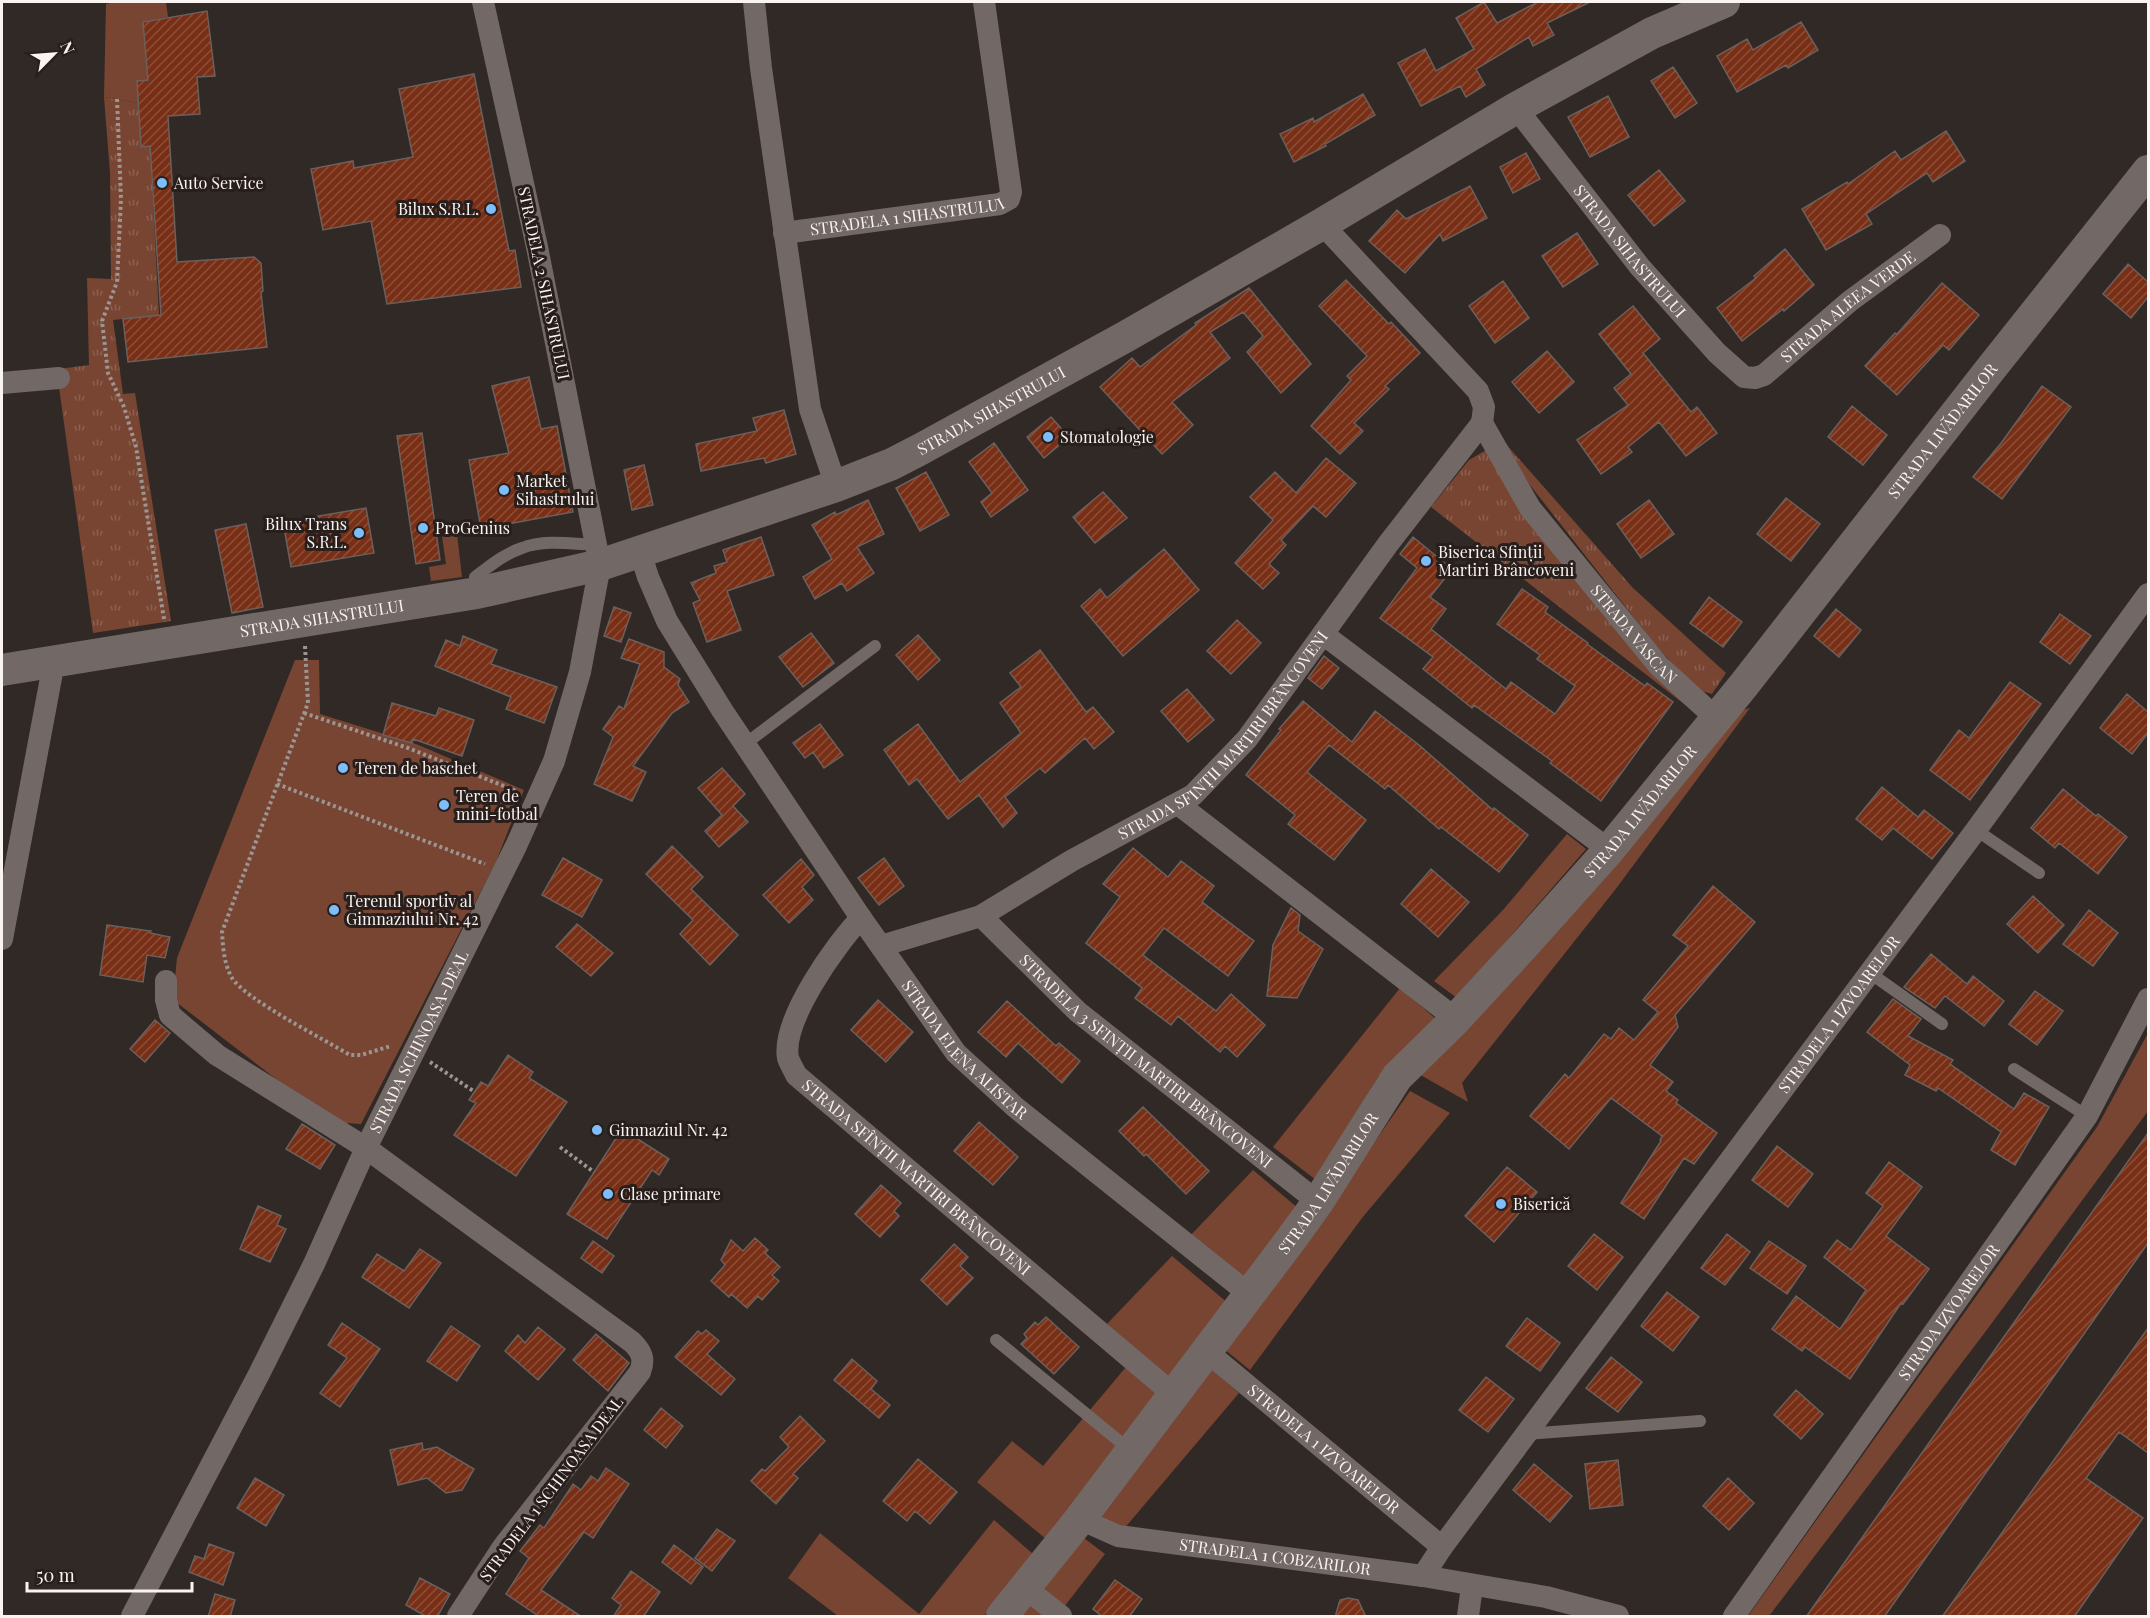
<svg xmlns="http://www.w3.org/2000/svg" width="2150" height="1618" viewBox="0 0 2150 1618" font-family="'Playfair Display',serif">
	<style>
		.grass { fill: url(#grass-tufts) }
		.green { fill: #784533 }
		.building { fill: url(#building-hatch); stroke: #6a605d; stroke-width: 1.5 }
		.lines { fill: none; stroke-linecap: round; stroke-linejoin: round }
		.path { stroke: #9c9592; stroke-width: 4; stroke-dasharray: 3 3; stroke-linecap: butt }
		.lane { stroke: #726865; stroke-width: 12 }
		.street { stroke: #726865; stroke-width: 22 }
		.secondary { stroke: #726865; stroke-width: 32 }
		.poi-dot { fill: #7fbdfa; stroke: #281f1c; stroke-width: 2 }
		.labels { text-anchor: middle; stroke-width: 6; stroke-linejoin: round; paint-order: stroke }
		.poi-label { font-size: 16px; fill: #f9f3f1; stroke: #281f1c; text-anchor: start }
		.street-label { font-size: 16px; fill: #f9f3f1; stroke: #281f1c }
	</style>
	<defs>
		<pattern id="grass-tufts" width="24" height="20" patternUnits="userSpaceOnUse" patternTransform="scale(1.5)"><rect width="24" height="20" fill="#784533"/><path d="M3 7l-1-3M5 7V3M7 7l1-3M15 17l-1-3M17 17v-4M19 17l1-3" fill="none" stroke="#8c6051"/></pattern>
		<pattern id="building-hatch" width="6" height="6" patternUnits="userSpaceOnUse" patternTransform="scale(1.5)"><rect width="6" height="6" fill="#782f15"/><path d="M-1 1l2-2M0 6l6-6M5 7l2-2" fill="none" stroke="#8c4e38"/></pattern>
	</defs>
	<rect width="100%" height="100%" fill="#312926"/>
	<path class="grass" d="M104,97L139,103L150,146L159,315L113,320L123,394L135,393L171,621L93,633L59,387V369L89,365L87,278L111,279L110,173Z
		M1498,435L1633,588L1726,673L1712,694L1695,689L1653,642L1530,485Z
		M1488,449L1693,711L1431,507L1469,460Z"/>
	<path class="green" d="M113,2H166L168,17L143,22L148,80L139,103L104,97L106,4Z
		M457,534L462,577L431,581L429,567L446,564L442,536Z
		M295,660H319L320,714L416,744L524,790L496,862L361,1124L332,1122L176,1002L175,978L177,958Z
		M1750,708L1615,890L1462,1083L1468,1102L1417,1073L1731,713Z
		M1567,834L1586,849L1457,998L1434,981L1503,910Z
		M1400,988L1436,1019L1378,1077L1316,1180L1273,1147Z
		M2148,1033V1111L1986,1331L1769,1616H1748L2097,1127Z
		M1410,1091L1450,1113L1362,1218L1250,1370L1224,1349L1296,1256Z
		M1253,1170L1299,1209L1245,1283L1188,1238Z
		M1172,1256L1229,1304L1171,1380L1107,1324Z
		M1126,1367L1157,1392L1046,1539L977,1482L1012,1441L1043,1466Z
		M1210,1368L1239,1393L1123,1530L1096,1513Z
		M994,1520L1033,1554L984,1616H838L788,1578L820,1533L919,1614Z
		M1080,1535L1105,1554L1057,1616H1017Z"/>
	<path class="building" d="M1484,2L1497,23L1538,2H1590L1547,23L1554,35L1533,46L1529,37L1476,69L1485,85L1466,97L1460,86L1421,106L1398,63L1425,49L1436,71L1474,49L1456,18Z
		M207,11L215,76L197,77L200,114L168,116L177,262L254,257L261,263L263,291L261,292L267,347L128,362L123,319L161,315L150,146L141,147L137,81L148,80L143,22Z
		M1801,22L1818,50L1788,68L1786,65L1737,92L1717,56L1747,39L1753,50Z
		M1673,67L1697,103L1675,118L1651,81Z
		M474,74L509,251L515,250L521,287L387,304L371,221L323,230L311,169L353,161L354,168L413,157L399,89Z
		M1363,94L1375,115L1325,144L1326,146L1294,162L1280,134L1313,118L1314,122Z
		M1608,96L1629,137L1590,157L1568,117Z
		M1946,131L1965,161L1933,182L1927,173L1866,214L1872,224L1826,250L1802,209L1847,182L1848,184L1895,151L1901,160Z
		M1526,153L1540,179L1513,193L1500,167Z
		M1659,170L1685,201L1654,226L1628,195Z
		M1470,186L1487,218L1443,241L1440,234L1405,273L1369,241L1397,210L1406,219Z
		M1577,233L1598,264L1563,287L1542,256Z
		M1785,249L1814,285L1784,311L1783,309L1742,341L1717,308L1756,278L1754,276Z
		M2128,264L2148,282V297L2131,318L2103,294Z
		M1346,280L1389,324L1391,322L1420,353L1385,386L1389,389L1354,423L1363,431L1340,454L1311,426L1351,380L1347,376L1367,356L1319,306Z
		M1503,281L1529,318L1495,343L1469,306Z
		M1942,283L1979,315L1949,350L1943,345L1897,395L1865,366L1895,333L1897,334Z
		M1249,288L1311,364L1281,393L1247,352L1263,336L1243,312L1210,332L1230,358L1172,402L1193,425L1162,454L1100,387L1132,358L1140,367L1196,325L1195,323Z
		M1633,306L1660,339L1643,353L1691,412L1697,407L1717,433L1686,456L1659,422L1628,447L1632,452L1601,474L1577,440L1628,405L1614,388L1631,374L1599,334Z
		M1547,351L1574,382L1539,413L1512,382Z
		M529,377L541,429L557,426L573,512L481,529L469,460L509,453L492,386Z
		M2042,386L2071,407L2002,499L1973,477L2002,442Z
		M1852,406L1887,435L1863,465L1828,437Z
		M784,410L796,454L766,463L764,458L701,471L696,444L757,431L753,418Z
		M1051,417L1069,437L1044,458L1027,437Z
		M422,433L440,560L416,564L397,436Z
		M994,443L1028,490L991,517L981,502L992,493L969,462Z
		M1326,458L1356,483L1326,517L1313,506L1281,540L1286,545L1269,564L1279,573L1263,589L1235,563L1273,520L1250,497L1275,472L1296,493Z
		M644,465L653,505L632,510L624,470Z
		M926,472L949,515L920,531L896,488Z
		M1103,492L1127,518L1095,543L1073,517Z
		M1786,498L1820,524L1791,561L1757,534Z
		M868,500L884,534L857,547L874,573L847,591L842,583L815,599L803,577L832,559L812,525L835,512L836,515Z
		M1649,500L1674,534L1641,558L1617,524Z
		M366,508L374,553L291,567L283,522Z
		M246,524L263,607L232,613L215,530Z
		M761,537L774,575L727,591L741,630L707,642L693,603L700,600L691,583L716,573L714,566L727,562L723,550Z
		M1413,537L1452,569L1430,597L1446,609L1431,629L1506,689L1511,682L1555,714L1575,686L1537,659L1540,655L1497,624L1522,589L1548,607L1545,612L1588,643L1587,644L1645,686L1647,683L1673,702L1601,801L1550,763L1552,761L1474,705L1472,708L1423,669L1433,657L1380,618L1417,568L1400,554Z
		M1164,549L1199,590L1123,656L1081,606L1100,589L1107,598Z
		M1709,597L1742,622L1723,647L1690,623Z
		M614,607L631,613L621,642L604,636Z
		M1836,609L1861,630L1839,657L1814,636Z
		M2060,614L2091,636L2070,664L2040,642Z
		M1237,620L1261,643L1231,674L1207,651Z
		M811,633L834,663L803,687L779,657Z
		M918,635L940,660L918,680L896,655Z
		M463,636L497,650L491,664L557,687L544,723L506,709L511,697L435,666L446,640L460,646Z
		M629,639L664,652V667L680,679L678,685L689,702L672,713L633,766L646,772L632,801L594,784L613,737L603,729L619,706L624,709L640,664L621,658Z
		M1040,650L1086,712L1093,707L1114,732L1094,749L1085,738L1045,773L1040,768L1005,797L1017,813L1003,827L979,795L948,819L917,779L909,785L884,750L918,724L960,782L1021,733L1000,703L1021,687L1010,673Z
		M1324,656L1339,668L1322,689L1308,678Z
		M2010,682L2041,704L1970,800L1930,770L1959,730L1969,738Z
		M1187,689L1214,720L1188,742L1161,711Z
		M2127,694L2148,712V733L2132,754L2100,728Z
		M1303,701L1352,742L1375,711L1419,745L1493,810L1494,808L1528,835L1499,872L1441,827L1439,829L1388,785L1385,789L1329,745L1307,772L1366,820L1334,860L1288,824L1295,815L1246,775L1281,730L1279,729Z
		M392,703L436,716L439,708L474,720L462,756L413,739L412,743L383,735Z
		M820,724L843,755L824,768L813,752L805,758L793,743Z
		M722,768L745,794L733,806L748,822L719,847L705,831L722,815L698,788Z
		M1882,787L1918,817L1924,810L1953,833L1932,859L1893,828L1882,840L1856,819Z
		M2063,789L2096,816L2098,814L2127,837L2098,874L2059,843L2055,848L2031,828Z
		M672,846L703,877L691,889L738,935L710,965L680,934L693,920L646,874Z
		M1133,848L1168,877L1181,861L1214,886L1202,902L1254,941L1228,976L1164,928L1143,955L1216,1011L1231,994L1265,1025L1237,1057L1225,1046L1220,1052L1178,1016L1171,1025L1135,998L1142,988L1086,943L1120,897L1103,884Z
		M563,858L602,880L582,917L542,895Z
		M884,858L904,886L879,905L858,878Z
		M801,859L814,875L802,887L813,900L789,923L763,895Z
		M1431,869L1469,902L1438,937L1401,904Z
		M1713,886L1755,922L1675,1015L1678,1027L1650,1065L1673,1082L1666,1091L1678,1100L1676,1103L1717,1133L1694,1164L1684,1158L1644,1219L1621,1203L1661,1141L1660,1140L1662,1136L1611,1098L1569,1149L1530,1116L1565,1074L1569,1078L1604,1034L1611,1039L1619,1028L1634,1040L1658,1012L1643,1000L1688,946L1673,935Z
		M2033,896L2064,925L2038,953L2007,924Z
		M1291,908L1300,915L1298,931L1323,949L1297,998L1267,996L1273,945Z
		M2089,910L2118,933L2093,966L2063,944Z
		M577,924L613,953L591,976L556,947Z
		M107,925L151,931L150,933L170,937L165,958L147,955L143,982L100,975Z
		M1931,954L1967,984L1973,976L2004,1001L1984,1026L1945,996L1935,1008L1904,987Z
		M2035,991L2063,1011L2037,1045L2009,1024Z
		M1893,999L1921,1019L1908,1036L1953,1060L1950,1064L2014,1109L2024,1093L2049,1107L2015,1165L1991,1150L2001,1132L1938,1088L1936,1091L1905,1075L1910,1065L1867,1032Z
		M878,1000L913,1032L886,1062L851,1030Z
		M1007,1001L1056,1046L1059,1043L1080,1061L1062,1083L1018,1043L1006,1057L978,1032Z
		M155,1020L170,1033L145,1062L130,1049Z
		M508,1055L533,1072L529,1078L567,1102L516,1176L454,1135L476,1103L469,1100L481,1082L488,1086Z
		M1143,1107L1209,1171L1186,1194L1146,1154L1144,1156L1119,1131Z
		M979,1122L1018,1157L993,1185L954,1151Z
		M302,1124L335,1145L320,1169L286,1149Z
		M622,1129L669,1159L659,1175L652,1170L607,1239L567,1214Z
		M2148,1133V1243L1884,1617H1806Z
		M1777,1146L1813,1174L1788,1207L1752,1180Z
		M1889,1162L1922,1187L1886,1236L1929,1269L1903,1304L1901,1303L1850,1379L1805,1347L1802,1351L1772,1329L1796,1296L1840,1329L1866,1290L1824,1257L1837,1240L1851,1250L1883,1206L1866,1193Z
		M1507,1167L1537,1192L1494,1242L1465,1216Z
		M881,1185L901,1203L894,1211L899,1216L880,1237L855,1214Z
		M258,1206L281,1216L277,1225L286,1229L270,1262L240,1249Z
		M1594,1234L1623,1257L1597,1290L1568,1266Z
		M1727,1234L1750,1252L1725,1285L1701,1268Z
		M755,1238L768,1250L765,1253L780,1267L772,1275L779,1281L762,1300L758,1296L747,1308L731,1294L729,1297L711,1281L725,1265L721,1260L731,1240L743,1251Z
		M593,1241L614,1256L602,1273L581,1258Z
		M1769,1241L1806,1266L1787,1294L1750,1268Z
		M954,1244L968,1257L960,1266L973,1278L947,1305L921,1280Z
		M420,1249L441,1263L409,1308L362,1277L377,1254L404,1271Z
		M1667,1292L1699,1317L1673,1351L1641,1326Z
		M1046,1317L1079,1347L1054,1374L1021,1344L1027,1338L1024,1334L1035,1322L1038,1325Z
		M1527,1318L1560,1343L1540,1371L1506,1346Z
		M342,1323L380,1349L340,1407L320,1393L347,1358L328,1345Z
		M451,1326L480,1346L457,1381L427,1361Z
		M538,1327L565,1349L538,1380L505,1351L518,1335L525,1343Z
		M2148,1328V1453L2119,1432L2086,1478L2143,1518L2074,1617H1942Z
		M706,1330L719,1341L707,1354L735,1379L721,1395L675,1357L698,1331L702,1334Z
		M596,1334L629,1363L608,1391L573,1360Z
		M1611,1357L1642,1382L1618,1412L1586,1388Z
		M852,1359L877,1381L871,1389L890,1405L879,1418L834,1380Z
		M1486,1377L1514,1399L1488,1432L1459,1410Z
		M1796,1390L1823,1414L1801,1439L1774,1415Z
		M661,1408L683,1426L666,1448L644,1430Z
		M800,1416L825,1441L793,1474L798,1478L776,1504L751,1481L762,1469L765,1471L789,1447L780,1437Z
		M422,1443L423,1450L437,1447L474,1469L462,1490L446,1493L427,1478L398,1485L390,1450Z
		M918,1459L957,1492L930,1524L915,1511L907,1521L883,1501Z
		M1618,1460L1623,1505L1590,1509L1585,1464Z
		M1534,1464L1572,1496L1550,1522L1513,1490Z
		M606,1468L629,1484L593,1538L584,1532L541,1590L582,1617H540L506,1594L529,1558L520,1551L540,1525L544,1528L573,1484L581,1490L591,1476L598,1481Z
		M255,1478L284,1495L266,1526L237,1508Z
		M1728,1478L1754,1503L1729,1530L1703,1506Z
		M717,1529L735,1541L712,1571L695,1558Z
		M209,1544L234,1553L223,1585L189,1572L195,1556L204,1559Z
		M674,1545L703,1567L691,1584L662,1562Z
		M631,1571L660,1592L643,1617H613L621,1605L612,1598Z
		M420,1578L450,1594L437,1617H427L406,1605Z
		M1115,1580L1142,1599L1129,1617H1103L1093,1609Z
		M215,1594L235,1600L230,1617H208Z
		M1348,1598L1358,1600L1366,1617H1335L1340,1600Z"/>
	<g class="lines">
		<path class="path" d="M117,99L121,199L117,282L102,321L108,373L124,407L136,447L164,619
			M305,646L308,703L222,932C223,948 224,964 232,978C245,999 325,1040 350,1055H361L391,1046
			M304,713L408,748L514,790L512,796
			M277,784L485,864
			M430,1062L475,1092
			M560,1147L594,1172"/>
		<path class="lane" d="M475,577C490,566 504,554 522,548C544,539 573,544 596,545
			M745,744L875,646
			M1976,830L2039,873
			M1870,973L1942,1024
			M2014,1069L2087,1116
			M996,1340L1130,1450
			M1526,1434L1700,1421"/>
		<g class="street">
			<path d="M754,2L761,68L810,409L836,486"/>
			<path id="s1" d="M1516,108L1640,267L1717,353L1744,377L1755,378L1764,375L1850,301L1940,235"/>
			<path d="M1322,224L1478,391L1484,407L1482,423"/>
			<path id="s2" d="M784,233L1000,204L1009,199L1011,192L984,2"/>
			<path d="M2,383L59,378"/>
			<path id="s3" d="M1482,423L1530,508L1659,666L1716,718"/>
			<path id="s4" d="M640,552L648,577L667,621L722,710L861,918L956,1053L1015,1107L1249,1294"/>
			<path d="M1323,634L1609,850"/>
			<path d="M1178,804L1456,1019"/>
			<path id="s5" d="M981,916L1078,1012L1318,1202"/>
			<path id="s6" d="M861,918C836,944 781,1021 788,1058C790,1064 794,1070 796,1075L1173,1394"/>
			<path d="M2,939L54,662"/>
			<path id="s7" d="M881,946L981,916L1071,861L1193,795L1247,739L1388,544L1482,423"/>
			<path d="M166,981V1000L170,1015L217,1055L366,1148L632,1342C642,1352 645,1359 640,1372L503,1547L458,1616"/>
			<path id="s8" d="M1206,1351L1442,1547"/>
			<path id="s9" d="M1080,1519L1118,1536L1423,1576L1546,1597L1618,1616"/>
			<path id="s10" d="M1423,1576L1442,1547L1976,830L2148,594"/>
			<path d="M1024,1587L1061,1616"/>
			<path id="s11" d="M132,1616L259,1374L314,1264L366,1148L516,846L554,761L580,672L600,565L537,247L483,2"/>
			<path d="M1468,1616L1472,1586"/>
			<path id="s12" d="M1734,1616L2087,1116L2148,999"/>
		</g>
		<g class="secondary">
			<path id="s13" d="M2,670L477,593L600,565L836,486L892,464L921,449L1125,337L1322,224L1516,108L1652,33L1724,2"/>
			<path id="s14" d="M1002,1616L1080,1519L1292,1238L1318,1202L1397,1077L1456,1019L1527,942L1609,850L1743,686L1989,371L2148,171"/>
		</g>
	</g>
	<g class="poi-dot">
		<circle cx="162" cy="183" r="6"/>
		<circle cx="491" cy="209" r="6"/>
		<circle cx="1048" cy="437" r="6"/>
		<circle cx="504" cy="490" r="6"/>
		<circle cx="423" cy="528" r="6"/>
		<circle cx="359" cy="533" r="6"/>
		<circle cx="1426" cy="561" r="6"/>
		<circle cx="343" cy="768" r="6"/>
		<circle cx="444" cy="805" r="6"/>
		<circle cx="334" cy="910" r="6"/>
		<circle cx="597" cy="1130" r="6"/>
		<circle cx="608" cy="1194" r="6"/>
		<circle cx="1501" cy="1204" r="6"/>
	</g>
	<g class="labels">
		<g class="poi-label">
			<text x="174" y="189">Auto Service</text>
			<text x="479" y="215" text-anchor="end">Bilux S.R.L.</text>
			<text x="1060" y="443">Stomatologie</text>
			<text x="516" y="487">Market<tspan x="516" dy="18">Sihastrului</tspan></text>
			<text x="347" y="530" text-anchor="end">Bilux Trans<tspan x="347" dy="18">S.R.L.</tspan></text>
			<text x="435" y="534">ProGenius</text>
			<text x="1438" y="558">Biserica Sfinții<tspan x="1438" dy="18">Martiri Brâncoveni</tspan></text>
			<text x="355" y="774">Teren de baschet</text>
			<text x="456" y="802">Teren de<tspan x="456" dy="18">mini-fotbal</tspan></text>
			<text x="346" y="907">Terenul sportiv al<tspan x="346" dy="18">Gimnaziului Nr. 42</tspan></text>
			<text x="609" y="1136">Gimnaziul Nr. 42</text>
			<text x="620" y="1200">Clase primare</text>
			<text x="1513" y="1210">Biserică</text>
		</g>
		<g class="street-label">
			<text dy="6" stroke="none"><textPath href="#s2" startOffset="124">STRADELA 1 SIHASTRULUI</textPath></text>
			<text dy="6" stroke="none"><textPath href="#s1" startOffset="183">STRADA SIHASTRULUI</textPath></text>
			<text transform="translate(544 283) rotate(78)" y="6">STRADELA 2 SIHASTRULUI</text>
			<text dy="6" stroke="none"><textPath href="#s1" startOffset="482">STRADA ALEEA VERDE</textPath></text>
			<text dy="6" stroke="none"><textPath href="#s13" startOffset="1029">STRADA SIHASTRULUI</textPath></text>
			<text dy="6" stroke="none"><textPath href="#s14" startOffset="1515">STRADA LIVĂDARILOR</textPath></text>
			<text dy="6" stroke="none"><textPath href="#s13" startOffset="324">STRADA SIHASTRULUI</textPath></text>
			<text dy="6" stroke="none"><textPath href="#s3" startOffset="261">STRADA VASCAN</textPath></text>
			<text dy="6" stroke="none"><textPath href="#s7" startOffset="411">STRADA SFINȚII MARTIRI BRÂNCOVENI</textPath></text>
			<text dy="6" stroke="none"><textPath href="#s14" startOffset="1029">STRADA LIVĂDARILOR</textPath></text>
			<text dy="6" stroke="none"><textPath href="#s10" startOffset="699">STRADELA 1 IZVOARELOR</textPath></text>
			<text dy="6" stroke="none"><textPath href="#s11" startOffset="642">STRADA SCHINOASA-DEAL</textPath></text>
			<text dy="6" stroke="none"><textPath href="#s4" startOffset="597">STRADA ELENA ALISTAR</textPath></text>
			<text dy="6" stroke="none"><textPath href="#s5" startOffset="220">STRADELA 3 SFINȚII MARTIRI BRÂNCOVENI</textPath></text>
			<text dy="6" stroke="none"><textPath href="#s6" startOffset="338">STRADA SFÎNȚII MARTIRI BRÂNCOVENI</textPath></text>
			<text dy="6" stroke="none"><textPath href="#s14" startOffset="542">STRADA LIVĂDARILOR</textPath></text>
			<text dy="6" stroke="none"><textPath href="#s12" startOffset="372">STRADA IZVOARELOR</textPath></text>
			<text dy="6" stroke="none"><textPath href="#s8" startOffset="153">STRADELA 1 IZVOARELOR</textPath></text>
			<text transform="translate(551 1489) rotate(-53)" y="6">STRADELA 1 SCHINOASA DEAL</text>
			<text dy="6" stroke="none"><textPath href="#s9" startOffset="200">STRADELA 1 COBZARILOR</textPath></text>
		</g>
	</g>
	<rect width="2150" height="1618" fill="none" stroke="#f9f3f1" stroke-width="6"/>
	<g transform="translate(54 54) rotate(65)" stroke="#281f1c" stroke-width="4.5" paint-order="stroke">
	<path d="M0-4.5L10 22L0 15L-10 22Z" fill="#f9f3f1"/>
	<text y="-9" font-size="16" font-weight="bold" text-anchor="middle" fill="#f9f3f1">N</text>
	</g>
	<path d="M27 1582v9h165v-9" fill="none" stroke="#f9f3f1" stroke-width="3"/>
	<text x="36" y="1582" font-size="18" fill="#f9f3f1" stroke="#281f1c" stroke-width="4.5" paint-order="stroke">50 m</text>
</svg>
